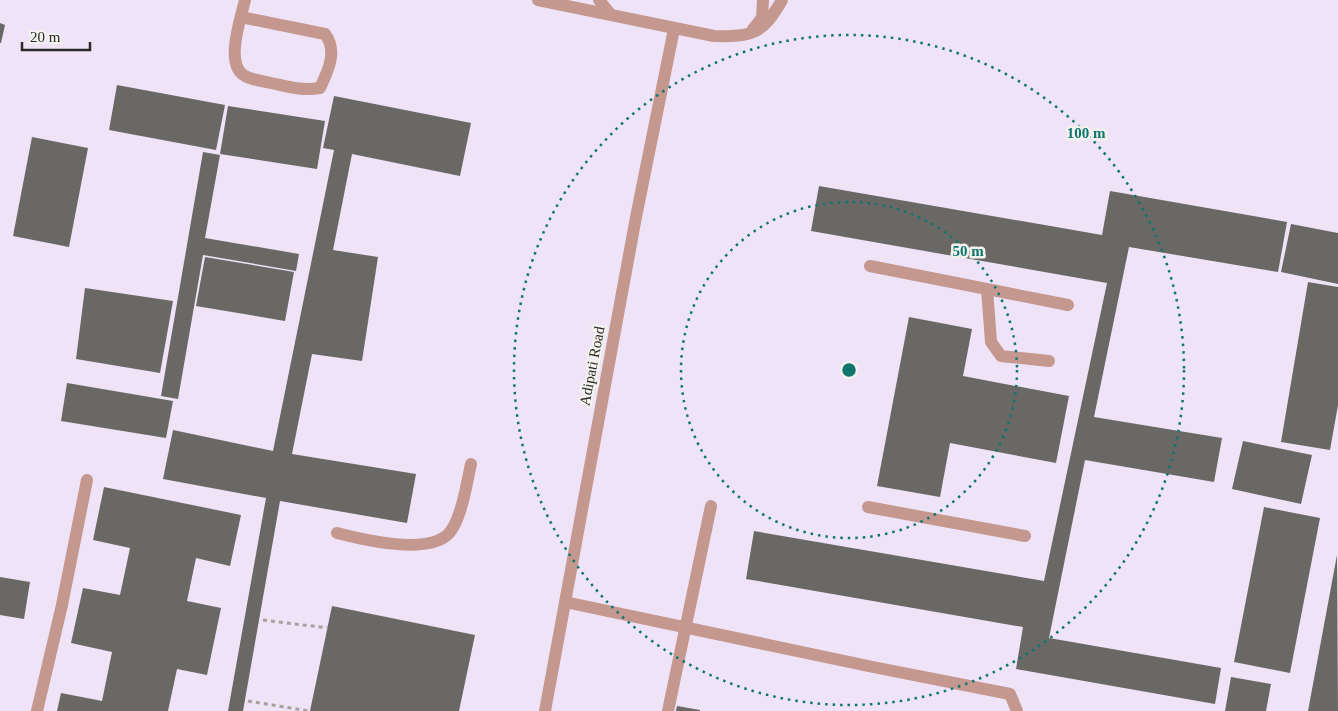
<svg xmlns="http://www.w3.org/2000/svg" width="1338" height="711" viewBox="0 0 1338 711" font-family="'Times New Roman',serif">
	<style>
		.education { fill: #eee3f7 }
		.building { fill: #696864 }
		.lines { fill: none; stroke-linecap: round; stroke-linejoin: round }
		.path { stroke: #a3a29f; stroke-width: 3; stroke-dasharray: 4 4; stroke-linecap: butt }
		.minor { stroke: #c5988f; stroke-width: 12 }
		.ring { fill: none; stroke: #0f766e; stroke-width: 2.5; stroke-dasharray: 2.5 5 }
		.labels { text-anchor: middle; stroke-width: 5; stroke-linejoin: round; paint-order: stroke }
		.street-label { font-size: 15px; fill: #292927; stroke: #f3f2ee }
		.centre { fill: #0f766e; stroke: #f3f2ee; stroke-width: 2.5 }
		.ring-label { font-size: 15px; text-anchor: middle; font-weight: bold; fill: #0f766e; stroke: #f3f2ee; stroke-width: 5; stroke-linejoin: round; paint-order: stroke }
	</style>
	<rect width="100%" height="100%" fill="#f3f2ee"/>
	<path class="education" d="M0,0H1338V711H0Z"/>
	<path class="building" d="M0,23L5,25L1,43H0Z
		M117,85L225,105L216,150L109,130Z
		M334,96L471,123L460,176L352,154L333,250L378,257L362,361L312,354L292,454L416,474L407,523L280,501L243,711H228L266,498L163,479L173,430L273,451L334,150L323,148Z
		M228,106L325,121L317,169L220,154Z
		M32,137L88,148L69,247L13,236Z
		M203,152L220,155L205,238L299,254L296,271L203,255L178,399L161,396Z
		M819,186L1102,235L1110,191L1287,222L1278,272L1129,247L1094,417L1222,438L1214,482L1085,460L1049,638L1221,668L1215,704L1016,669L1023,627L746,579L754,531L1044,581L1107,283L811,231Z
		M1291,224L1338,233V284L1281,272Z
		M205,257L294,272L285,321L196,306Z
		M1308,282L1338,287V405L1330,450L1281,442Z
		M85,288L173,301L160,373L76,359Z
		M909,317L972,329L963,376L1069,396L1056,463L950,443L940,497L877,486Z
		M67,383L173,401L166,438L61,421Z
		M1243,441L1312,455L1301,504L1232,489Z
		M104,487L241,515L230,566L196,558L187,601L221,608L207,675L177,669L168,711H57L61,693L102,701L112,652L71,643L83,588L120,595L130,548L93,540Z
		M1264,507L1320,518L1290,673L1234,662Z
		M1337,555L1338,711H1308Z
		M0,577L30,582L24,619L0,615Z
		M332,606L475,635L459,711H310Z
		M1231,677L1271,684L1266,711H1225Z
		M677,706L700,710V711H676Z"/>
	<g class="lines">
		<path class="path" d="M263,620L328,628
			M248,701L309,711"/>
		<path class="minor" d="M538,0L714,36C752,37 763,34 782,0
			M599,0L611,15
			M241,17L325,34C338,51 328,71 320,88C302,91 289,87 271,83C263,81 252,80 245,76C224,65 241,18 245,0
			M753,29L762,18L763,0
			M870,266L1068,305
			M987,289L991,342L1001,356L1049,361
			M868,507L1025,536
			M337,533C364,540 423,554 446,536C461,525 467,481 471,464
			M565,602L873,667L1010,694L1017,711
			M37,711L62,605L87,480
			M545,711L636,217L674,29
			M668,711L711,506"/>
	</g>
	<g class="ring">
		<circle cx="849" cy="370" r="168"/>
		<circle cx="849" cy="370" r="335"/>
	</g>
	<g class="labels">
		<g class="street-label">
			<text transform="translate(592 366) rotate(-79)" y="5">Adipati Road</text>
		</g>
	</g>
	<circle cx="849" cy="370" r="8" class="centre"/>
	<g class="ring-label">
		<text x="1086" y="138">100 m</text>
		<text x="968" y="256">50 m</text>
	</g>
	<path d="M22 42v8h68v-8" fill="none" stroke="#292927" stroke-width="2.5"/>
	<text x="30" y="42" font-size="15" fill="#292927" stroke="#f3f2ee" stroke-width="4" paint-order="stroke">20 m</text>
</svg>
